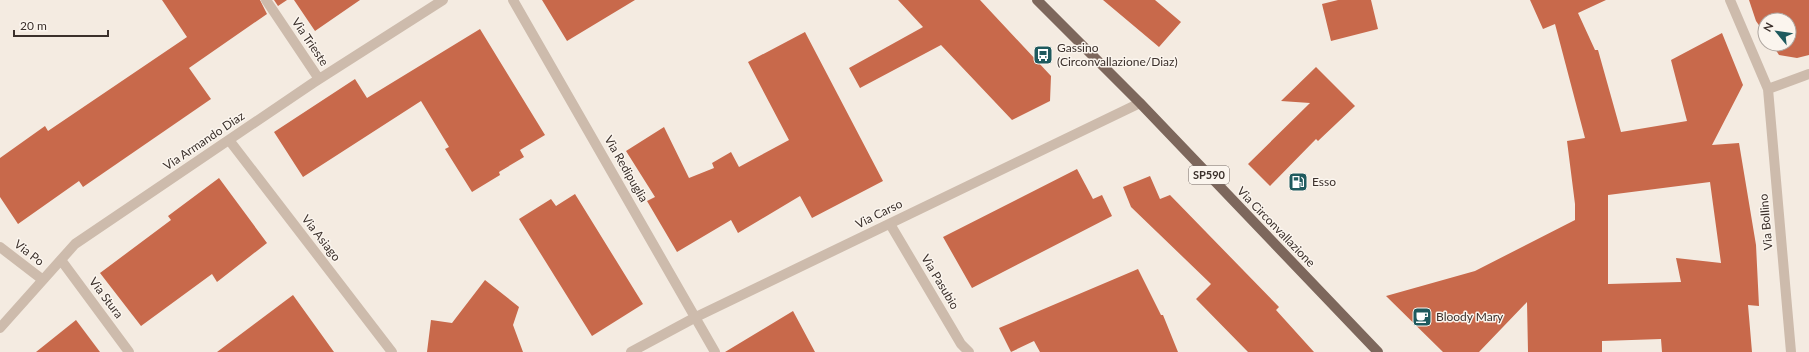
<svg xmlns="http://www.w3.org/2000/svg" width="1809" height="352" viewBox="0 0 1809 352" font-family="Lato,sans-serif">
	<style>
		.building { fill: #c8694b; fill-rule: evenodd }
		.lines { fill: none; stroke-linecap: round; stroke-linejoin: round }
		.minor { stroke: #cdbbac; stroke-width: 10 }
		.major { stroke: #7d675c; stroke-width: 10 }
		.labels { text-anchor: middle; stroke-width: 3; stroke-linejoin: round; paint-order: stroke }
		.shield { fill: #fbf5ee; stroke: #756b66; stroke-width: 1 }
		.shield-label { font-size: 11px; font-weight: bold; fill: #3b302b }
		.street-label { font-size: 12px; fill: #3b302b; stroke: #fbf5ee }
		.poi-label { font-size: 12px; fill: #3b302b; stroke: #fbf5ee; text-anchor: start }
	</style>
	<rect width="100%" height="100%" fill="#f4ebe1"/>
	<path class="building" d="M162,0H260L267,14L189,68L211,99L83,187L79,181L18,224L0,197V158L45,126L48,131L187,37Z
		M274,0H287L278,6Z
		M294,0H360L315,31Z
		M542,0H635L567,41Z
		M898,0H980L1051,76L1050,101L1012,120L941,45L860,88L849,68L923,27Z
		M1103,0H1155L1181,22L1159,47Z
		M1338,0H1371L1378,29L1331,41L1322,4Z
		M1530,0H1606L1578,13L1595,50H1598L1621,132L1687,121L1671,60L1722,33L1743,85L1712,145L1739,143L1756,245L1759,306L1748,305L1752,352H1662L1661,339L1602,341V352H1528L1527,302L1479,352H1443L1386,296L1475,271L1575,220V204L1567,141L1585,138L1555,24L1543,29ZM1710,182L1721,263L1676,258L1681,282L1608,284V195Z
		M1749,0H1809V55L1797,58L1779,55L1772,44H1789V20H1765V34L1756,21Z
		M480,29L545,135L520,150L524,157L499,172L500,175L472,192L445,149L449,147L421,101L303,177L274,132L355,79L367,98Z
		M805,32L883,181L812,218L800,196L738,233L731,220L677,252L647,201L655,197L626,151L664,127L689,178L714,168L712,163L731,152L739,167L789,140L748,62Z
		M1316,67L1355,106L1318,141L1316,139L1270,186L1248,164L1310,103L1281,101Z
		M1077,169L1093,199L1102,195L1112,216L972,288L943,237Z
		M1150,176L1160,199L1170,195L1279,307L1276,310L1314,352H1248L1196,299L1211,284L1131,207L1123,187Z
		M219,178L267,243L217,282L212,274L141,326L100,273L171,220L168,216Z
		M575,194L643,304L592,336L519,219L551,199L556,206Z
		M1138,269L1161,315H1163L1178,352H1040L1034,341L1011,352L999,328Z
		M485,280L519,307L513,325L523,352H427L431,320L452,323Z
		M293,295L334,352H217Z
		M793,311L815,352H725Z
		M76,320L100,352H36Z"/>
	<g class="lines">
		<path class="minor" d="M266,0L319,79
			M513,0L715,352
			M1730,0L1768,89L1791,352
			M1768,89L1809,74
			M229,140L392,352
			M890,224L961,344L969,352
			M0,247L43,280
			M61,260L129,352
			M0,328L75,244L313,83L443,0
			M631,352L696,317L1140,103"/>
		<path class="major" d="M1037,0L1140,103L1378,352"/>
	</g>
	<defs>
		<symbol id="bus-square" viewBox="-11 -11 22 22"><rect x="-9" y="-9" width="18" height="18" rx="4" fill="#1f5a5e" stroke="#fbf5ee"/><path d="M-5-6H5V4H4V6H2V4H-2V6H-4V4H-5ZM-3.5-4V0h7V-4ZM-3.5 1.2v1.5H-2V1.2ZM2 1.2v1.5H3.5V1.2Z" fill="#fff"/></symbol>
		<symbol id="fuel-square" viewBox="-11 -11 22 22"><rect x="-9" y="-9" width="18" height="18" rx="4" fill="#1f5a5e" stroke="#fbf5ee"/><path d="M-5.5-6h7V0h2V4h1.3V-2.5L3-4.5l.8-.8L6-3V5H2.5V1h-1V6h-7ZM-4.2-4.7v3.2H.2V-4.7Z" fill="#fff"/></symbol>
		<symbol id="cafe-square" viewBox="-11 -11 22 22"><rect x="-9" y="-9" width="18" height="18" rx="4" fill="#1f5a5e" stroke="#fbf5ee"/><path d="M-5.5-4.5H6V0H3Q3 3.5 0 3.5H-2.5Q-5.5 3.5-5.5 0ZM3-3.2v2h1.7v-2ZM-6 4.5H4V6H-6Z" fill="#fff"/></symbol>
	</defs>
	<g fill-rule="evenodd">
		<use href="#bus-square" x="1032" y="44" width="22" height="22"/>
		<use href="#fuel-square" x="1287" y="171" width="22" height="22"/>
		<use href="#cafe-square" x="1411" y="306" width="22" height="22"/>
	</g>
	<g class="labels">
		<rect class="shield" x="1189" y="166" width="40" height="18" rx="3"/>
		<g class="shield-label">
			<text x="1209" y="179">SP590</text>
		</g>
		<g class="street-label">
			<text transform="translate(310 42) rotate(56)" y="4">Via Trieste</text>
			<text transform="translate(204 141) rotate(-34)" y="4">Via Armando Diaz</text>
			<text transform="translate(626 169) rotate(60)" y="4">Via Redipuglia</text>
			<text transform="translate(879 214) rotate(-26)" y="4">Via Carso</text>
			<text transform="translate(1766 222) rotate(-95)" y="4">Via Bollino</text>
			<text transform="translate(1276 227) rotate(46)" y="4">Via Circonvallazione</text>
			<text transform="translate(321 238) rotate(52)" y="4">Via Asiago</text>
			<text transform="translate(29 253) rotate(38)" y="4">Via Po</text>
			<text transform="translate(940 282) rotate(59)" y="4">Via Pasubio</text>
			<text transform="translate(106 298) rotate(53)" y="4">Via Stura</text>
		</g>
		<g class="poi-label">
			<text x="1057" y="52">Gassino<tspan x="1057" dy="14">(Circonvallazione/Diaz)</tspan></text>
			<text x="1312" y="186">Esso</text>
			<text x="1436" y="321">Bloody Mary</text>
		</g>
	</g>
	<g transform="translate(1777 32) rotate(299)"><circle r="19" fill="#fbf5ee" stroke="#aea6a0"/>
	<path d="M0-3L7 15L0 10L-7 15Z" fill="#1f5a5e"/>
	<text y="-6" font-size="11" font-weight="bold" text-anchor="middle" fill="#3b302b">N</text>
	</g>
	<path d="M14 30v6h94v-6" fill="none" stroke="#3b302b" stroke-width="2"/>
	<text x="20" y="30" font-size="12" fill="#3b302b" stroke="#fbf5ee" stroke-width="3" paint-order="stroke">20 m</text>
</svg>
